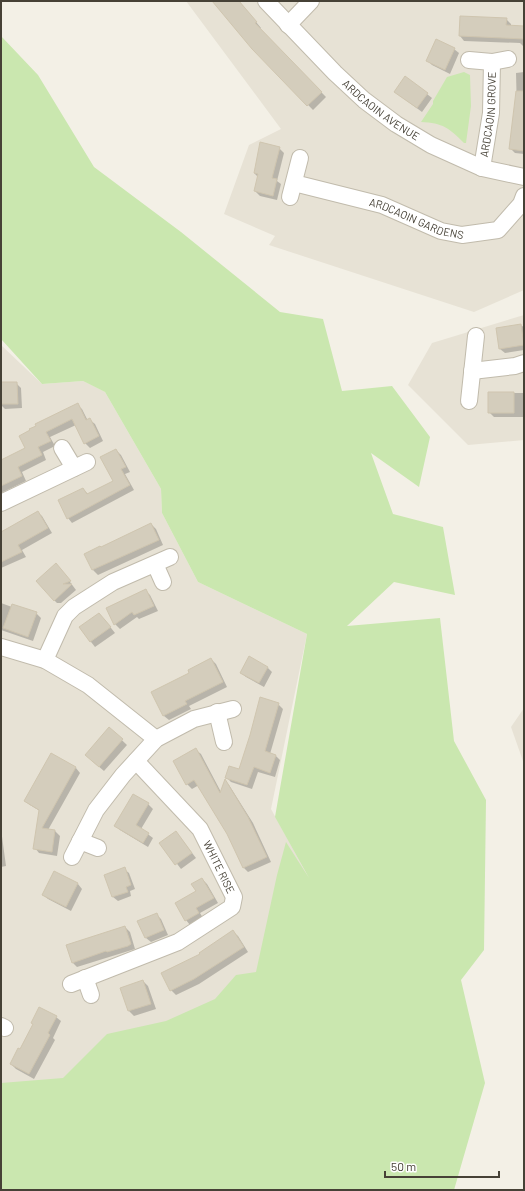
<svg xmlns="http://www.w3.org/2000/svg" width="525" height="1191" viewBox="0 0 525 1191" font-family="Barlow,sans-serif">
	<style>
		.residential { fill: #e7e2d5 }
		.green { fill: #cae7af }
		.shadow { fill: #0003 }
		.building { fill: #d4cdbc; stroke: #cfc5af }
		.lines { fill: none; stroke-linecap: round; stroke-linejoin: round }
		.street-casing { stroke: #c1bbac; stroke-width: 18 }
		.street { stroke: #fff; stroke-width: 16 }
		.labels { text-anchor: middle; stroke-width: 4; stroke-linejoin: round; paint-order: stroke }
		.street-label { font-size: 11px; fill: #464136; stroke: #fff }
	</style>
	<rect width="100%" height="100%" fill="#f3f0e6"/>
	<path class="residential" d="M186,1H524V290L474,312L269,245L275,236L224,214L249,145L281,129Z
		M524,315V440L468,445L408,385L432,343Z
		M1,345L42,384L83,381L105,392L161,489L162,513L198,582L307,634L271,809L315,889L287,1029L1,1106Z
		M524,708V764L511,727Z"/>
	<path class="green" d="M1,36L38,75L94,167L181,232L280,312L323,319L342,391L392,386L430,437L419,487L371,453L393,514L443,527L455,595L394,582L347,626L440,618L454,741L486,800L484,950L461,980L485,1083L454,1190H1V1083L63,1078L107,1034L166,1021L215,999L236,975L256,972L277,875L286,842L309,878L275,817L307,634L198,582L162,513L161,489L105,392L83,381L42,384L1,339Z
		M464,72L470,75L471,106L466,143H464C449,128 443,123 421,122L433,104V101L447,77Z"/>
	<path class="shadow" d="M215,1H239L261,28L259,29L326,97L313,110L260,56Z
		M506,19L511,24V26L524,27V47L520,43L464,41L460,36Z
		M454,49L459,53L450,74L432,65L427,60Z
		M524,72V154L515,153L510,148L517,113L516,73Z
		M395,92L427,94L432,98L422,112Z
		M279,148L284,153L277,181L281,184L277,200L260,196L255,191L258,177L254,173Z
		M520,325L524,327V350L505,353L500,349Z
		M1,383H16L21,388L22,408L5,409L1,405Z
		M489,393H524V417H494L489,412Z
		M77,405L82,409L88,421L90,420L95,424L103,441L90,448L85,443L76,425L50,437L55,446L43,452L46,460L22,472L26,481L1,493V467L26,448Z
		M116,450L121,455L130,472L125,474L134,490L72,523L68,518L83,489L88,494L114,481Z
		M37,512L42,516L52,533L22,550L26,557L1,568V534Z
		M151,524L156,529L163,545L98,575L93,570L85,554L101,548Z
		M61,570L76,590L61,603H57L52,598Z
		M145,590L150,595L158,611L139,619L137,617L120,629L115,624L107,608Z
		M1,603L12,607L36,613L41,618L33,641L1,630Z
		M104,619L115,633L95,647L80,628Z
		M211,659L216,664L227,687L189,706L191,709L169,720L164,716L153,693L191,673Z
		M267,667L272,672L264,687L246,677L241,673Z
		M278,704L283,709L270,754L275,755L280,760L275,777L258,772L252,789L231,782L226,777L239,770Z
		M109,728L127,745L104,771L91,760Z
		M196,750L201,754L221,792L225,781L229,785L253,823L271,862L248,872L243,867L228,834L199,785L192,789L187,784Z
		M51,754L76,768L80,773L48,830L55,831L60,836L57,856L39,853L35,848L40,811L30,805L25,801Z
		M134,795L148,804L153,809L141,829L153,838L148,847L120,830L115,825Z
		M1,829L6,866L1,867Z
		M176,832L196,858L181,869L161,843Z
		M124,869L129,873L135,889L130,891L131,896L118,901L113,897L105,876Z
		M54,872L78,884L82,889L71,911L48,899L43,895Z
		M202,879L207,884L218,903L200,913L203,918L190,925L186,920Z
		M156,914L161,919L168,935L151,942L146,938Z
		M125,927L130,932L135,949L77,967L72,962Z
		M233,932L238,936L248,952L199,984L176,995L171,990L201,955Z
		M143,981L148,986L156,1009L134,1016L129,1011L121,988Z
		M56,1017L61,1021L53,1038L55,1040L34,1079L16,1069L11,1064L20,1051Z"/>
	<path class="building" d="M212,1H239L257,22L255,23L322,92L307,106L252,49Z
		M460,16L507,18L506,25L524,26V39L459,36Z
		M436,39L455,48L445,70L426,61Z
		M405,76L428,93L417,108L394,92Z
		M516,91H524V151L509,149Z
		M260,142L280,147L272,178L277,179L273,196L254,191L258,174L254,173Z
		M521,324L524,345L499,349L496,328Z
		M1,382H17L18,404H1Z
		M488,392H514V413H488Z
		M78,403L86,420L90,418L99,436L84,444L72,419L46,432L51,441L38,447L42,455L18,467L22,476L1,486V460L25,448L19,436L30,430L29,429L36,426L35,424Z
		M116,449L126,467L121,469L130,485L67,519L58,500L83,488L87,494L113,481L100,457Z
		M38,511L48,528L18,545L22,552L1,562V532Z
		M151,523L159,540L92,570L84,554L100,546L101,547Z
		M56,563L71,581L63,584H72L54,601L36,581Z
		M146,589L154,606L134,615L132,612L114,625L106,608Z
		M12,604L37,612L28,637L3,628Z
		M99,613L111,627L90,642L79,627Z
		M249,656L268,667L259,683L240,673Z
		M211,658L223,682L185,701L187,704L163,716L151,692L189,673L188,670Z
		M260,697L279,703L265,751L276,755L270,773L254,767L247,785L225,778L229,766L239,769L250,735Z
		M109,727L123,739L99,767L85,755Z
		M196,748L220,793L225,779L248,817L267,857L243,868L227,834L194,780L186,785L173,761Z
		M51,753L76,767L42,828L55,830L52,852L33,849L39,810L24,801Z
		M133,794L149,803L136,825L149,833L143,843L114,826Z
		M176,831L192,853L175,865L159,843Z
		M125,867L131,885L126,887L128,892L112,897L104,875Z
		M54,871L78,883L66,907L42,895Z
		M202,878L214,898L196,908L199,913L185,921L175,903L196,891L191,884Z
		M157,913L164,930L145,938L137,921Z
		M125,926L131,944L128,946L107,952L106,951L72,963L66,945Z
		M233,930L244,947L194,979L170,991L161,973L200,954L199,953Z
		M143,980L151,1004L128,1011L120,988Z
		M39,1007L57,1016L48,1033L50,1035L29,1074L10,1064L18,1048L20,1049L33,1024L31,1023Z"/>
	<g class="lines">
		<defs>
			<g id="street">
				<path id="s1" d="M266,1L335,73L364,100L396,124L431,145L482,168L524,177"/>
				<path d="M288,25L311,1"/>
				<path d="M469,60L492,62L508,59"/>
				<path id="s2" d="M482,168L491,113L492,62"/>
				<path id="s3" d="M294,183L382,205L441,231L462,235L498,230L521,204L524,196"/>
				<path d="M290,197L300,158"/>
				<path d="M472,371L515,366L524,363"/>
				<path d="M469,401L476,336"/>
				<path d="M62,448L74,468"/>
				<path d="M1,503L87,462"/>
				<path d="M155,564L163,582"/>
				<path d="M1,647L45,660L88,685L156,739"/>
				<path d="M45,660L65,616L74,607L113,582L170,557"/>
				<path d="M217,712L224,742"/>
				<path d="M80,841L98,848"/>
				<path d="M72,857L96,810L123,775L156,739L194,719L233,709"/>
				<path d="M85,978L91,995"/>
				<path d="M71,984L178,942L232,907L234,897L200,829L136,761"/>
				<path d="M1,1026L5,1028"/>
			</g>
		</defs>
		<use href="#street" class="street-casing"/>
		<use href="#street" class="street"/>
	</g>
	<g class="labels">
		<g class="street-label">
			<text dy="4" stroke="none"><textPath href="#s1" startOffset="159">ARDCAOIN AVENUE</textPath></text>
			<text dy="4" stroke="none"><textPath href="#s2" startOffset="54">ARDCAOIN GROVE</textPath></text>
			<text dy="4" stroke="none"><textPath href="#s3" startOffset="128">ARDCAOIN GARDENS</textPath></text>
			<text transform="translate(219 867) rotate(64)" y="4">WHITE RISE</text>
		</g>
	</g>
	<rect width="525" height="1191" fill="none" stroke="#464136" stroke-width="4"/>
	<path d="M385 1171v6h114v-6" fill="none" stroke="#464136" stroke-width="2"/>
	<text x="391" y="1171" font-size="12" fill="#464136" stroke="#ffffff" stroke-width="3" paint-order="stroke">50 m</text>
</svg>
